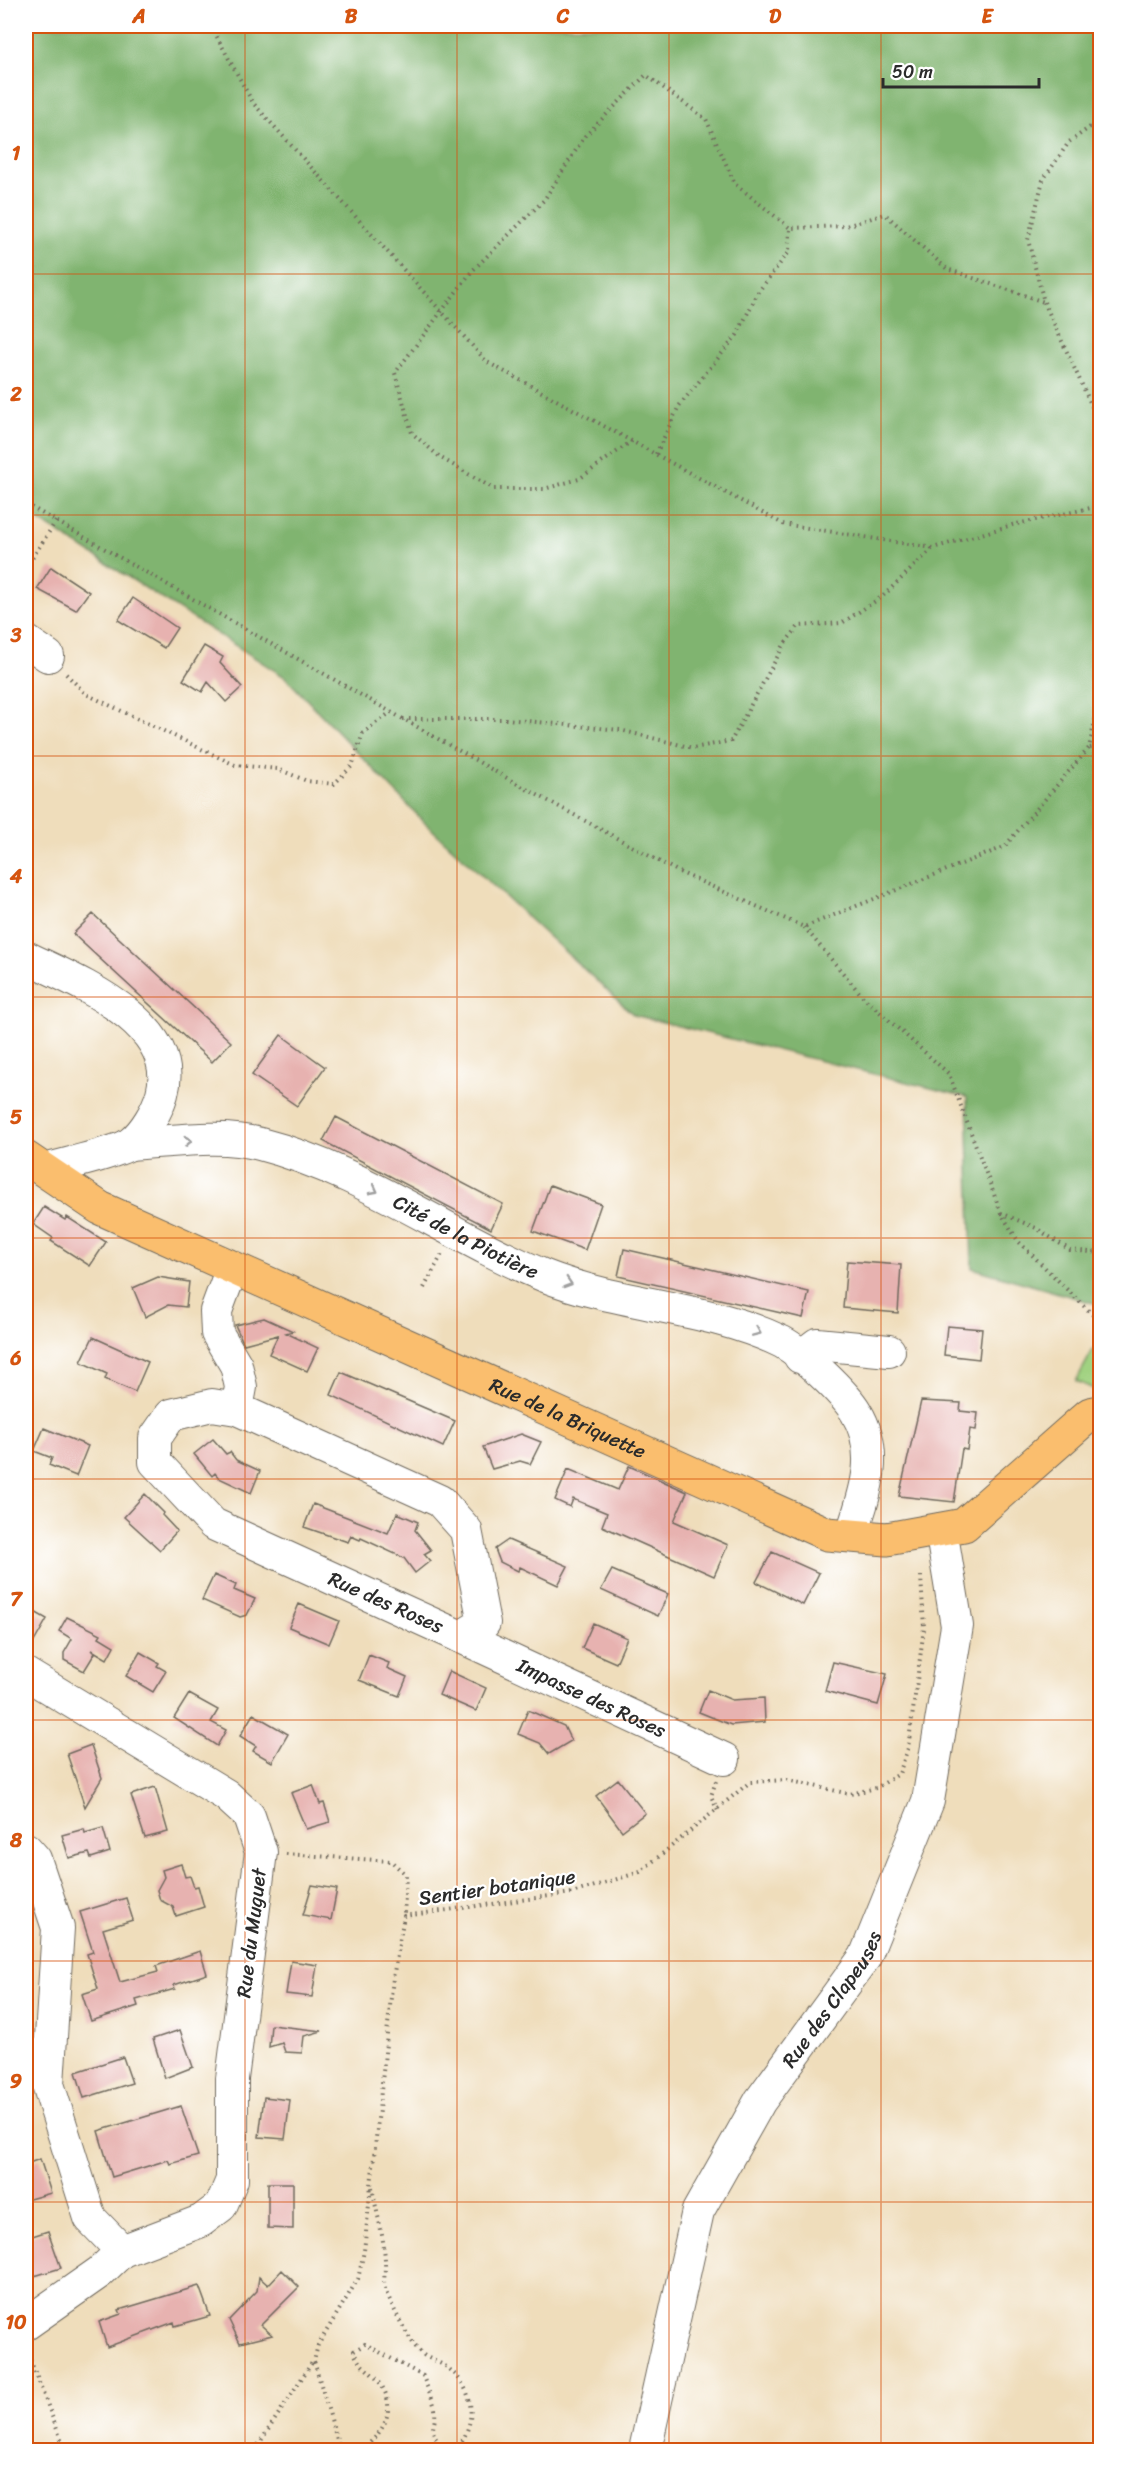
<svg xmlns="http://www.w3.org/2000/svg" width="1126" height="2476" viewBox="0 0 1126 2476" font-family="Sriracha,sans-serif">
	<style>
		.green { fill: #a1d281; stroke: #667e56; stroke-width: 1.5 }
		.forest { fill: #80b46f; stroke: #56704d; stroke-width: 1.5 }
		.building { fill: #e7b2b0 }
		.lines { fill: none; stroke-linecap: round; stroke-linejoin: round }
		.minor-casing { stroke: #70695d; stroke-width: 34 }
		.major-casing { stroke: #70695d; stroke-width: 35 }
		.path { stroke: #70695d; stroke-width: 4; stroke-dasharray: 1.5 4.5; stroke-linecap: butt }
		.minor { stroke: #fff; stroke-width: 32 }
		.major { stroke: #fabe6e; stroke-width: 33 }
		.oneway { stroke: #a0a0a0 }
		.grid { fill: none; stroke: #d5540f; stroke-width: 1.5; stroke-opacity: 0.55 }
		.labels { text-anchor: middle; stroke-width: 4.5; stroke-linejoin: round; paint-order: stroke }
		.street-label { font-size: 20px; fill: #2b2b2b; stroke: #fff }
		.neatline { fill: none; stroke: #d5540f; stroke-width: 2 }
		.grid-label { font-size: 20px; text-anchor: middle; font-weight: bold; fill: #d5540f }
	</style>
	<rect width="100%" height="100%" fill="#fff"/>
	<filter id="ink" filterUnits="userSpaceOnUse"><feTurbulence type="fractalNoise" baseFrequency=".0167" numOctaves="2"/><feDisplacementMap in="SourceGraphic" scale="12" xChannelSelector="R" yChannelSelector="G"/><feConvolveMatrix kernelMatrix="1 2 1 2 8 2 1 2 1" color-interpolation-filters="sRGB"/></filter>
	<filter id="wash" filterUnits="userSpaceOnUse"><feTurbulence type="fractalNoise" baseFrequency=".008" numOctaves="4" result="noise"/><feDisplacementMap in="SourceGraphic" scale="24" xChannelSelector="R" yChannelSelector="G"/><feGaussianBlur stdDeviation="1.35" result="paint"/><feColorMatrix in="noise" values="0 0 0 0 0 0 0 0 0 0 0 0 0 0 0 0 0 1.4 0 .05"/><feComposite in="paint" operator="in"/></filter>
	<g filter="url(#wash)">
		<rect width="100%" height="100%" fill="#efddbb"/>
		<path class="green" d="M1093,1350L1100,1352L1098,1391L1076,1381Z"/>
		<path class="forest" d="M26,26H92L104,29L107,26H1100V1305L972,1268L967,1097L634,1015L426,824L285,677L26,512Z"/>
		<g id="blocks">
			<path class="building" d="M51,567L89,592L76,610L37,589Z
				M133,598L177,628L164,648L118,620Z
				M204,646L223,657L220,663L242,687L226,702L208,682L202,692L183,680Z
				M93,914L231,1042L212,1062L73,934Z
				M281,1035L325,1067L297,1106L252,1075Z
				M336,1117L503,1204L491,1229L323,1141Z
				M550,1185L601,1204L585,1250L533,1231Z
				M44,1207L65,1220L67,1217L106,1242L90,1266L51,1241L53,1238L33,1224Z
				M624,1249L809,1292L803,1318L618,1276Z
				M847,1261L901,1265L898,1313L843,1308Z
				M158,1277L189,1282L186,1307L168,1305L145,1317L133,1288Z
				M264,1318L293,1331L286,1333L318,1348L307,1371L269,1354L278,1335L244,1344L235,1325Z
				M947,1326L982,1329L979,1359L944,1355Z
				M93,1337L148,1362L135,1392L105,1379L107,1374L81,1362Z
				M341,1372L455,1421L443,1447L331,1395Z
				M921,1401L961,1403L960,1411L978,1413L976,1430L970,1429L967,1450L962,1449L954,1502L899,1496Z
				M44,1428L88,1446L76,1476L49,1465L52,1458L34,1451Z
				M521,1434L541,1442L530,1464L520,1461L492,1469L483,1447Z
				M213,1439L226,1454L230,1452L236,1460L260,1471L251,1493L219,1478L215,1473L212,1476L194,1454Z
				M629,1466L687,1492L674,1521L728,1545L714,1576L602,1526L607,1513L573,1499L570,1507L555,1500L568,1469L618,1490Z
				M145,1494L164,1513L162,1515L177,1531L160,1550L124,1517Z
				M313,1504L388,1533L397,1513L418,1522L415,1530L431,1550L424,1554L430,1561L415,1573L404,1558L361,1538L360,1540L351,1536L348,1542L304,1527Z
				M508,1540L568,1566L558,1585L520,1567L518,1571L500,1562L495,1549Z
				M772,1552L819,1573L803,1605L756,1582Z
				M612,1570L668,1594L658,1616L601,1590Z
				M214,1575L236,1585L234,1590L255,1599L247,1615L240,1617L202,1600Z
				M299,1604L339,1621L329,1644L289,1627Z
				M26,1607L47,1619L26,1656Z
				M67,1617L101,1634L99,1637L114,1646L107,1659L92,1650L95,1653L84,1671L64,1660V1653L72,1639L59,1631Z
				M593,1623L627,1638L616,1663L582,1648Z
				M140,1652L159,1663L157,1666L166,1671L153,1692L126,1676Z
				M369,1655L389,1663L387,1668L407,1677L399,1696L359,1680Z
				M833,1662L887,1674L878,1705L825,1691Z
				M449,1671L486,1688L476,1711L439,1695Z
				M708,1690L732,1700L764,1698L765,1722L731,1725L699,1712Z
				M189,1694L218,1710L211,1722L226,1730L217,1746L174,1718Z
				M528,1710L564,1726L571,1741L549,1754L540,1743L518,1734Z
				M253,1714L288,1734L272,1762L253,1751L256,1746L240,1736Z
				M91,1745L102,1778L85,1807L67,1754Z
				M618,1779L645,1813L622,1831L596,1796Z
				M313,1785L320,1804L324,1803L330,1822L306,1829L291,1793Z
				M155,1787L168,1832L145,1838L131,1795Z
				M103,1828L110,1852L91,1858L89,1853L69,1858L62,1835L84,1829L85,1833Z
				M181,1864L185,1877L190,1876L194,1887L198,1886L204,1907L176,1916L173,1907L160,1900L157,1890L164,1877L162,1870Z
				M312,1885L337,1889L331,1920L303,1915Z
				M126,1898L133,1920L103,1929L120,1982L158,1972L156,1966L200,1951L207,1974L174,1985L175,1989L136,2000L138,2006L91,2021L82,1994L98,1989L87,1954L93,1952L80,1912Z
				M291,1961L317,1965L312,1997L286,1994Z
				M271,2025L322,2031L304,2036L302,2053L285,2052L282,2043L269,2047Z
				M180,2030L193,2067L165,2078L153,2039Z
				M123,2057L132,2083L84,2098L76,2072Z
				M264,2097L290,2100L285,2139L259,2137Z
				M181,2106L198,2156L170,2164L168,2160L112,2177L98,2131Z
				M40,2159L51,2193L26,2200V2164Z
				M268,2183H293V2229L268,2228Z
				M48,2231L61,2268L31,2277L26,2260V2238Z
				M282,2270L299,2287L261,2325L272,2335L240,2343L229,2320L257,2291L259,2277L268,2285Z
				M199,2286L210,2316L175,2326L174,2322L107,2347L99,2322L121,2314L119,2310Z"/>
		</g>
	</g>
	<g filter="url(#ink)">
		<use href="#blocks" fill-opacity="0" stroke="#70695d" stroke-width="1.5"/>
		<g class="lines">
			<defs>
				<g id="minor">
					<path d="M26,641L48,656"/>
					<path d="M26,957C75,981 182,1023 162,1094C157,1111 145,1132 131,1143C122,1151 59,1166 44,1170"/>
					<path id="s1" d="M130,1144C171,1142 219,1133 260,1144C362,1170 448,1236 545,1276C621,1306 708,1306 782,1342C801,1352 845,1393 856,1412C881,1453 865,1494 851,1536"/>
					<path d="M232,1268L216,1311L217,1333L236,1365L241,1387L237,1409L440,1501L466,1530L484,1623L461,1637L213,1524L155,1462V1438L171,1415L212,1405L237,1409"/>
					<path d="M800,1357L817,1344L889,1351"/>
					<path id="s2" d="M461,1637L724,1759"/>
					<path d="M26,1674L226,1795L249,1816L261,1852L232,2079V2180L221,2206L201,2221L122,2251L100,2272L26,2324"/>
					<path d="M26,1849L35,1859L58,1928L48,2084L90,2218L122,2251"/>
					<path id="s3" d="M645,2450L698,2211L760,2101L865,1957L928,1801L957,1626L941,1529"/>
				</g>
				<g id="major">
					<path id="s4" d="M26,1158L100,1208L827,1534L887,1539L964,1525L1090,1414L1100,1412"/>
				</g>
			</defs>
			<use href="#minor" class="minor-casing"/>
			<use href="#major" class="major-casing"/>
			<path class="path" d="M211,26L253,103L487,362L783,524L933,548L1012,525L1100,506
				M1100,120L1069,142L1043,180L1028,240L1044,302L1100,424
				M632,441L579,479L544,489H494L441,458L412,433L395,373L472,271L544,200L585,136L646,75L706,119L735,184L790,228L846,226L885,214L947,269L1044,302
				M656,454L679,406L737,335L758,292L789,252L790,228
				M26,504L512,781L679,872L804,927L1004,847L1089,748L1100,698
				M26,568L56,521
				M66,674L86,694L235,765L278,769L307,781L334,784L352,766L363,733L391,712
				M403,719H506L620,730L693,748L731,741L785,643L799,626L842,623L883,596L933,548
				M1090,748L1100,746
				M804,927L864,998L949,1074L1001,1213L1018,1241L1100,1322
				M1001,1213L1036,1228L1070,1250L1100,1253
				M424,1288L442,1254
				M716,1781L711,1796L718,1811
				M286,1854L391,1861L406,1875L404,1916
				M26,2349L65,2450
				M255,2450L313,2361
				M340,2450L314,2361L318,2345L358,2279L364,2251L393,1978L404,1916L572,1893L640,1872L750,1782L787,1780L850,1794L876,1788L899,1774L908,1748L924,1628L921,1576
				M361,2450C387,2431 400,2403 374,2376C365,2367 357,2363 354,2351L365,2344L423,2376C426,2386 433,2398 435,2409C437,2429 425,2427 444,2449H456C478,2423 475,2389 448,2368C440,2362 427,2359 420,2352C409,2340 395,2312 388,2296C381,2283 386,2274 385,2260C384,2236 376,2211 372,2187"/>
			<use href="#minor" class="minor"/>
			<use href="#major" class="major"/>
		</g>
		<defs><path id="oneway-chevron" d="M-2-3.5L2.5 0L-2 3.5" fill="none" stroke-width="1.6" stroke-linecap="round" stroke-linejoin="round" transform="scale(1.5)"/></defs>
		<g class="oneway">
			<use href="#oneway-chevron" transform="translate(188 1141) rotate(-4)"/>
			<use href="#oneway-chevron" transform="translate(374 1190) rotate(28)"/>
			<use href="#oneway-chevron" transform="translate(568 1283) rotate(18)"/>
			<use href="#oneway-chevron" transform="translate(757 1332) rotate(23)"/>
		</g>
	</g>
	<path class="grid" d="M245,26V2450M457,26V2450M669,26V2450M881,26V2450M26,274H1100M26,515H1100M26,756H1100M26,997H1100M26,1238H1100M26,1479H1100M26,1720H1100M26,1961H1100M26,2202H1100"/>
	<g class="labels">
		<g class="street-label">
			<text dy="7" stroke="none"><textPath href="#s1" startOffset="357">Cité de la Piotière</textPath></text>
			<text dy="7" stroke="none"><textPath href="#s4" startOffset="602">Rue de la Briquette</textPath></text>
			<text transform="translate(386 1602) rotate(24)" y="7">Rue des Roses</text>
			<text dy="7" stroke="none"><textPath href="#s2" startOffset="144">Impasse des Roses</textPath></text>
			<text transform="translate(497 1887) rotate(-8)" y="7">Sentier botanique</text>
			<text transform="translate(251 1933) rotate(-83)" y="7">Rue du Muguet</text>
			<text dy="7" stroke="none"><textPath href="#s3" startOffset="496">Rue des Clapeuses</textPath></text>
		</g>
	</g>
	<rect width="1126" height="2476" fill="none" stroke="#fff" stroke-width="66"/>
	<path d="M883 78v9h156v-9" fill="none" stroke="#2b2b2b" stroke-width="3"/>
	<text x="892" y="78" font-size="18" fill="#2b2b2b" stroke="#ffffff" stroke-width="4.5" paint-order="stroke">50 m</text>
	<rect x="33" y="33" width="1060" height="2410" class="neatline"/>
	<g class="grid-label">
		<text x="139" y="23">A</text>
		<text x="351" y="23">B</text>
		<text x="563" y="23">C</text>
		<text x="775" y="23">D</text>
		<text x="987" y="23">E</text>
		<text x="16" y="160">1</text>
		<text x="16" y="401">2</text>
		<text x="16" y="642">3</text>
		<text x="16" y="883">4</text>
		<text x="16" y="1124">5</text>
		<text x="16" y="1365">6</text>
		<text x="16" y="1606">7</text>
		<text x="16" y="1847">8</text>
		<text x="16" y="2088">9</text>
		<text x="16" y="2329">10</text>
	</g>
</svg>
